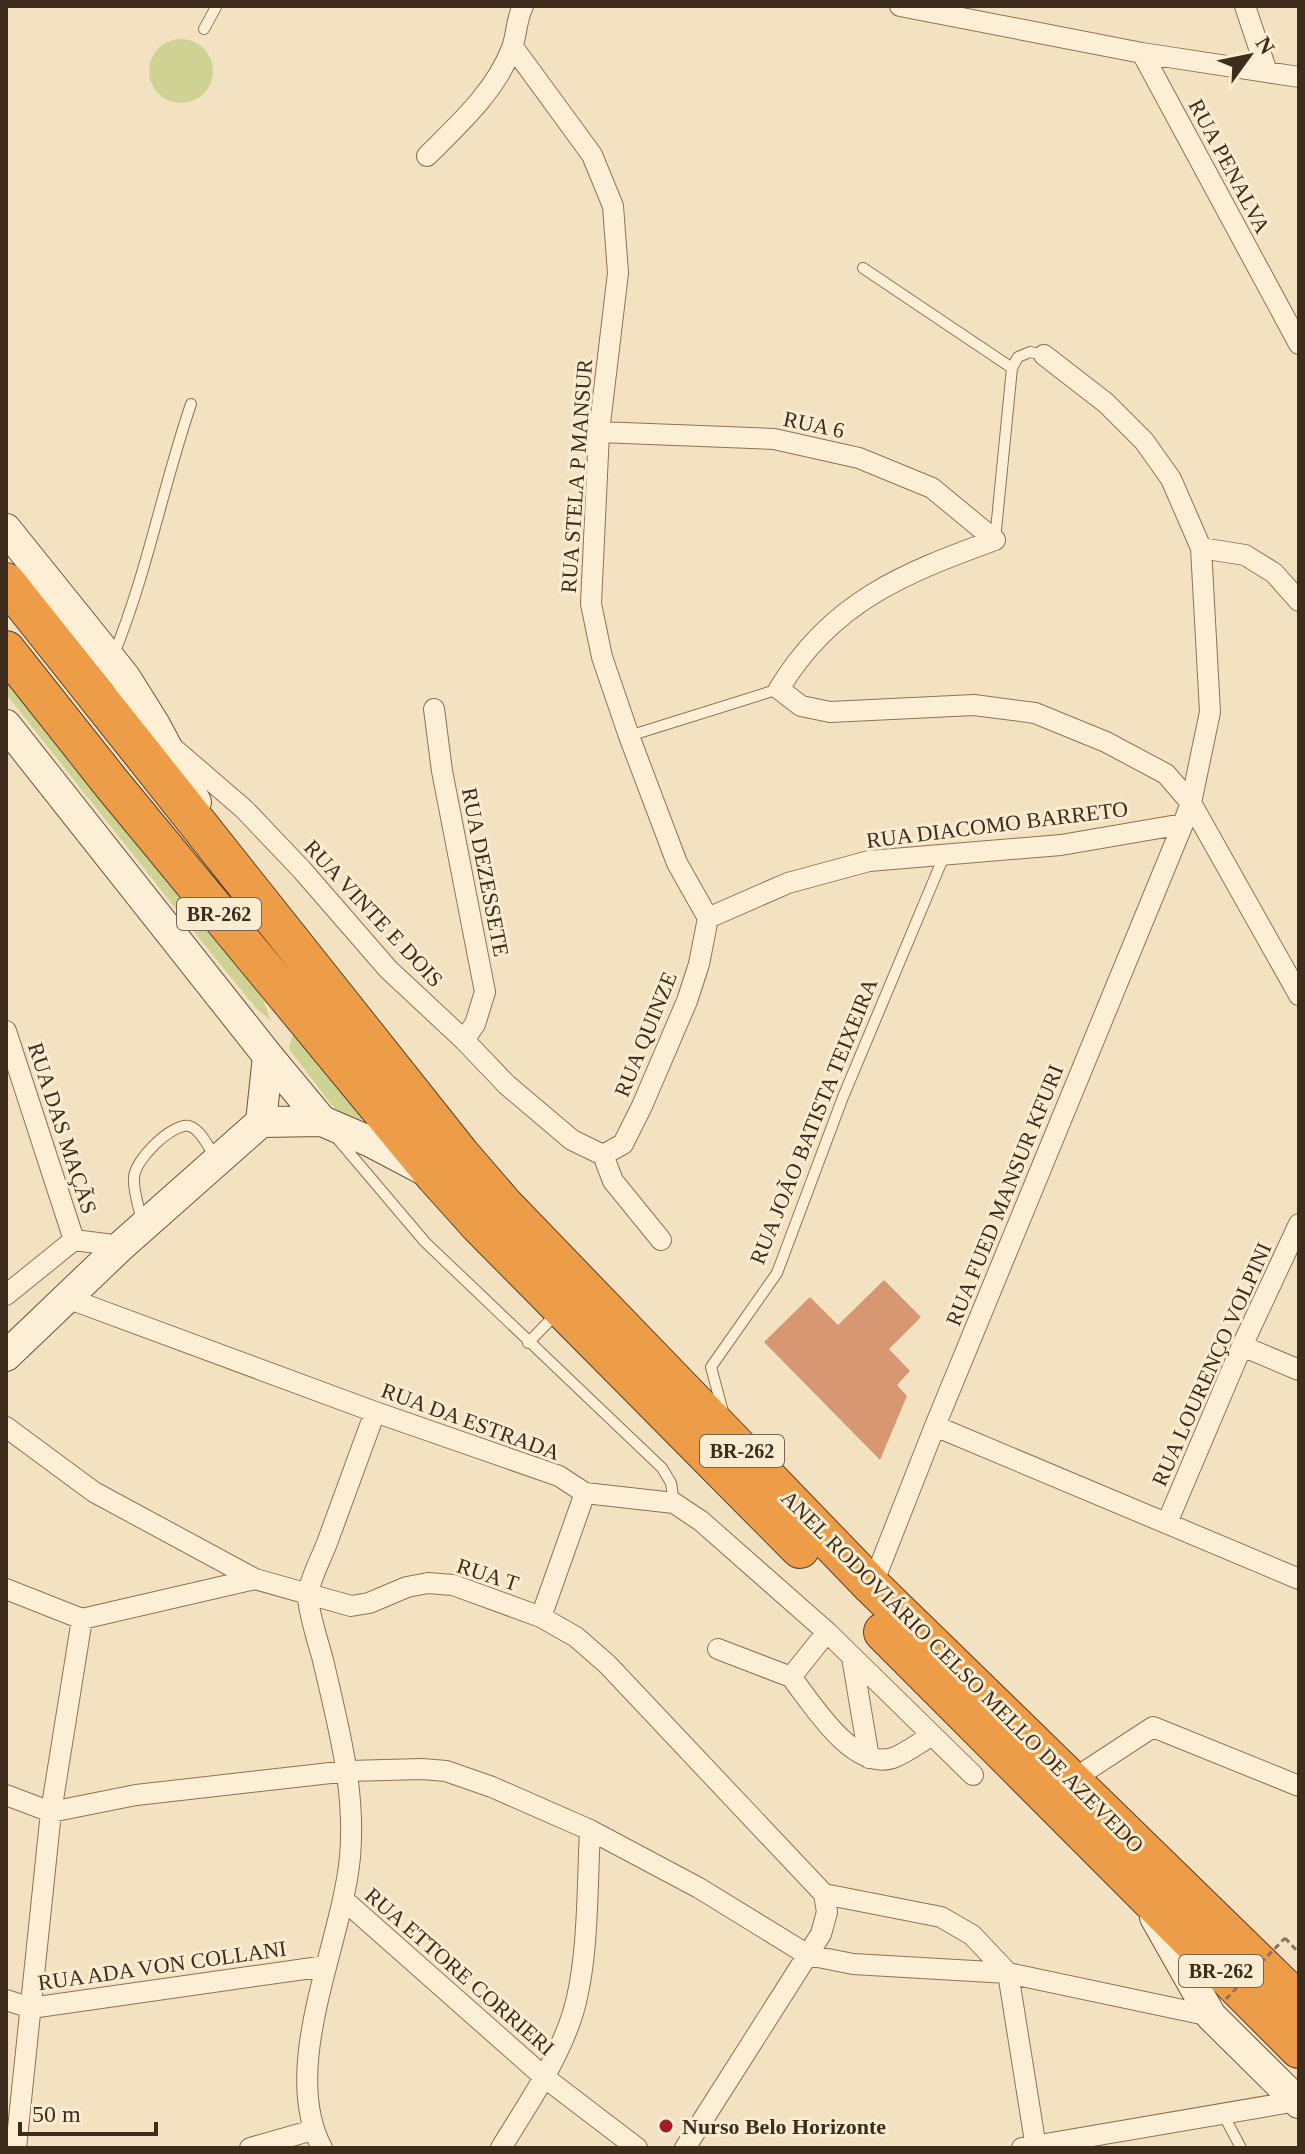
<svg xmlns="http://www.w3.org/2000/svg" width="1305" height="2154" viewBox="0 0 1305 2154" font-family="Georgia,serif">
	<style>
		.green { fill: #ced393 }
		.building { fill: #d69772 }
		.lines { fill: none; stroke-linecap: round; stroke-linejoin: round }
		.lane-casing { stroke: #8f7256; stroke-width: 12 }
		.street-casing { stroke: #8f7256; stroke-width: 22 }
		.secondary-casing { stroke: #715339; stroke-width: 32 }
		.highway-casing { stroke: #5c402b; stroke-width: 40 }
		.path { stroke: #8f7256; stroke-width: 3; stroke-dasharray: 6 4; stroke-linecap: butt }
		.lane { stroke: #fdefd5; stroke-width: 10 }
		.street { stroke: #fdefd5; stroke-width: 20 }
		.secondary { stroke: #fdefd5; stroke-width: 30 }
		.highway { stroke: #ed9d47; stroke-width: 38 }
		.path-bridge { stroke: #8f7256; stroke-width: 3; stroke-dasharray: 6 4; stroke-linecap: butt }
		.poi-dot { fill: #a61e25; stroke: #faecd1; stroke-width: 3 }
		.labels { text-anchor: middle; stroke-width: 6; stroke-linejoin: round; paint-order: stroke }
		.shield { fill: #faecd1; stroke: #766552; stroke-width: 2 }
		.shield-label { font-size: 20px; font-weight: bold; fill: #3d2b1c }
		.street-label { font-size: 22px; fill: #3d2b1c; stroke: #faecd1 }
		.poi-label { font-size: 22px; font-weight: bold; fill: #3d2b1c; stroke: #faecd1; text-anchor: start }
	</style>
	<rect width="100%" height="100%" fill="#f3e2c1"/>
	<path class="green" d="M149 71a32 32 0 1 1 64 0a32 32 0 1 1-64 0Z
		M6,665L254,975L271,1021L256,1008L202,942L6,694Z
		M295,1027L364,1109L361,1122L344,1121L289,1049Z"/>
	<path class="building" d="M884,1280L921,1317L889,1349L910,1371L897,1385L907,1396L880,1460L764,1342L810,1297L838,1325Z"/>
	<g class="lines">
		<defs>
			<path id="lane" d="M204,29L216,7
				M863,268L1012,368
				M995,540L1012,368L1018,357L1030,352L1044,355
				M114,654C147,573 163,486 191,404
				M629,736L779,689
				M336,1137L425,1242L662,1468L671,1483L674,1503
				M142,1221C139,1207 133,1191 134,1178C134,1160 172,1123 189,1126C201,1129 210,1150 216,1159
				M528,1343L557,1313
				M723,1412L711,1367L777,1273L843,1097L944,856
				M1223,2114L1241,2148"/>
			<path id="street" d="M900,6L1142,53L1299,77
				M1245,6L1267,72
				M513,47L592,155L613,206L618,273L599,432L591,604L602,657L629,736L677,863L708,918
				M1142,53L1299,344
				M427,156C459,124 495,92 512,48C517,34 516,20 523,6
				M599,432L774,439L859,458L932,488L995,540
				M995,540C904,573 831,602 779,689L801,706L830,712L974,705L1035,713L1106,742L1166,774L1191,803L1299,995
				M1201,548L1245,555L1274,573L1299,601
				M434,709L442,771L485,992L475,1024L464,1040
				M172,747L244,809L302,870L388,969L464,1040L507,1085L572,1140L603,1155
				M708,918L788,883L869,861L1061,845L1183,824L1191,803L1210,712L1201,548L1171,479L1144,441L1106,403L1044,355
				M6,1031L74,1240L121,1246
				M603,1155L623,1144L642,1106L687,1001L699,964L708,918
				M603,1155L613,1181L661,1240
				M6,1295L74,1240
				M67,1298L375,1412L559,1476L585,1493L674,1503L701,1521L827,1632L973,1775
				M1242,1346L1299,1370
				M935,1426L1299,1579
				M6,1427L94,1492L255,1579L351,1606L369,1603L407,1587L428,1583L453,1585L541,1617L576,1637L607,1664L824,1894L827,1912L821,1934L685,2148
				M1167,1523L1242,1346L1299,1224
				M872,1586L935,1426L1183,824
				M6,1589L82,1619L255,1579
				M541,1617L585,1493
				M718,1649L791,1677
				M852,1657L869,1758
				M791,1677C812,1703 852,1771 893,1758C906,1753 919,1743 931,1736
				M791,1677L827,1632
				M1072,1780L1153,1727L1299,1786
				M6,1795L51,1812L136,1795L348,1771L422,1769L446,1771L492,1787L590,1830L699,1888L808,1955L853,1964L1008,1973L1211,2016
				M824,1894L941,1917L972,1935L1008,1973L1036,2148
				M345,1901L544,2077L637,2148
				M6,2000L31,2008L326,1966
				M16,2148L51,1812L82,1619
				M250,2148L313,2130
				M322,2148C279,2067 342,1944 350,1857C356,1789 338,1726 323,1660C319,1645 307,1608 308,1595C310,1578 321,1559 327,1543C343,1500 359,1456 375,1412
				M501,2148C527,2105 558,2061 573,2013C589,1959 587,1886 590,1830
				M1022,2148L1297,2101"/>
			<path id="secondary" d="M6,529L125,677L155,725L196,802
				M6,725L268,1056L322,1121L371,1142L426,1171
				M261,1122L268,1056
				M6,1356L121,1246L261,1122L322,1121
				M1155,1917L1211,2016L1299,2103"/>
			<path id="highway" d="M6,582L461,1155L505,1206L872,1586L1299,2002
				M6,650L112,784L435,1176L479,1225L800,1549
				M883,1632L1299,2049"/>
		</defs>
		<use href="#lane" class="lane-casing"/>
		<use href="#street" class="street-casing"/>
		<use href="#secondary" class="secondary-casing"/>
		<use href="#highway" class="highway-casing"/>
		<path class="path" d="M1285,1938L1299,1953"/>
		<use href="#lane" class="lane"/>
		<use href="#street" class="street"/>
		<use href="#secondary" class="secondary"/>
		<use href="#highway" class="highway"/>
		<path class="path-bridge" d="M1226,1999L1285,1938"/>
	</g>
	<circle class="poi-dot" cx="666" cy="2126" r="8"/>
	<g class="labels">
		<g class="shield">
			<rect x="177" y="898" width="84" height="32" rx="6"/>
			<rect x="700" y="1435" width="84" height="32" rx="6"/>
			<rect x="1179" y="1955" width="84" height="32" rx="6"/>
		</g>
		<g class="shield-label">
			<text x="219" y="921">BR-262</text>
			<text x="742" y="1458">BR-262</text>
			<text x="1221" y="1978">BR-262</text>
		</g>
		<g class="street-label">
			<text transform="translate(1230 166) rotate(62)" y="8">RUA PENALVA</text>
			<text transform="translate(814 424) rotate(12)" y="8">RUA 6</text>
			<text transform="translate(576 476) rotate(-86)" y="8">RUA STELA P MANSUR</text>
			<text transform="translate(997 824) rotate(-7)" y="8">RUA DIACOMO BARRETO</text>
			<text transform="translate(486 872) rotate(79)" y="8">RUA DEZESSETE</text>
			<text transform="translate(374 913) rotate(47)" y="8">RUA VINTE E DOIS</text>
			<text transform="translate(645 1034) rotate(-68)" y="8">RUA QUINZE</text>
			<text transform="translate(813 1121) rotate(-68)" y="8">RUA JOÃO BATISTA TEIXEIRA</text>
			<text transform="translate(63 1128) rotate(72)" y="8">RUA DAS MAÇÃS</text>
			<text transform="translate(1004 1195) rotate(-68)" y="8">RUA FUED MANSUR KFURI</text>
			<text transform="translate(1211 1364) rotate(-66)" y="8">RUA LOURENÇO VOLPINI</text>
			<text transform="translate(471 1421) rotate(20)" y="8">RUA DA ESTRADA</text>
			<text transform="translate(488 1574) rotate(18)" y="8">RUA T</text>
			<text transform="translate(963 1671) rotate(45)" y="8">ANEL RODOVIÁRIO CELSO MELLO DE AZEVEDO</text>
			<text transform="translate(162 1965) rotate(-8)" y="8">RUA ADA VON COLLANI</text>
			<text transform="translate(460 1971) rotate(41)" y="8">RUA ETTORE CORRIERI</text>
		</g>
		<g class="poi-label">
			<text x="682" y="2134">Nurso Belo Horizonte</text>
		</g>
	</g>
	<rect width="1305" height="2154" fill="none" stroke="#3d2b1c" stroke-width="16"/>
	<g transform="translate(1249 56) rotate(57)" stroke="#faecd1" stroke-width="6" paint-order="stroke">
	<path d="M0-6L14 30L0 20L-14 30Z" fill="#3d2b1c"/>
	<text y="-12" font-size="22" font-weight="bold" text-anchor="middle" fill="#3d2b1c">N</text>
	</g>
	<path d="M20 2122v12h136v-12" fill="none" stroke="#3d2b1c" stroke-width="4"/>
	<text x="32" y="2122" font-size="24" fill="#3d2b1c" stroke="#faecd1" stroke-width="6" paint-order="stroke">50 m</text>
</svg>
